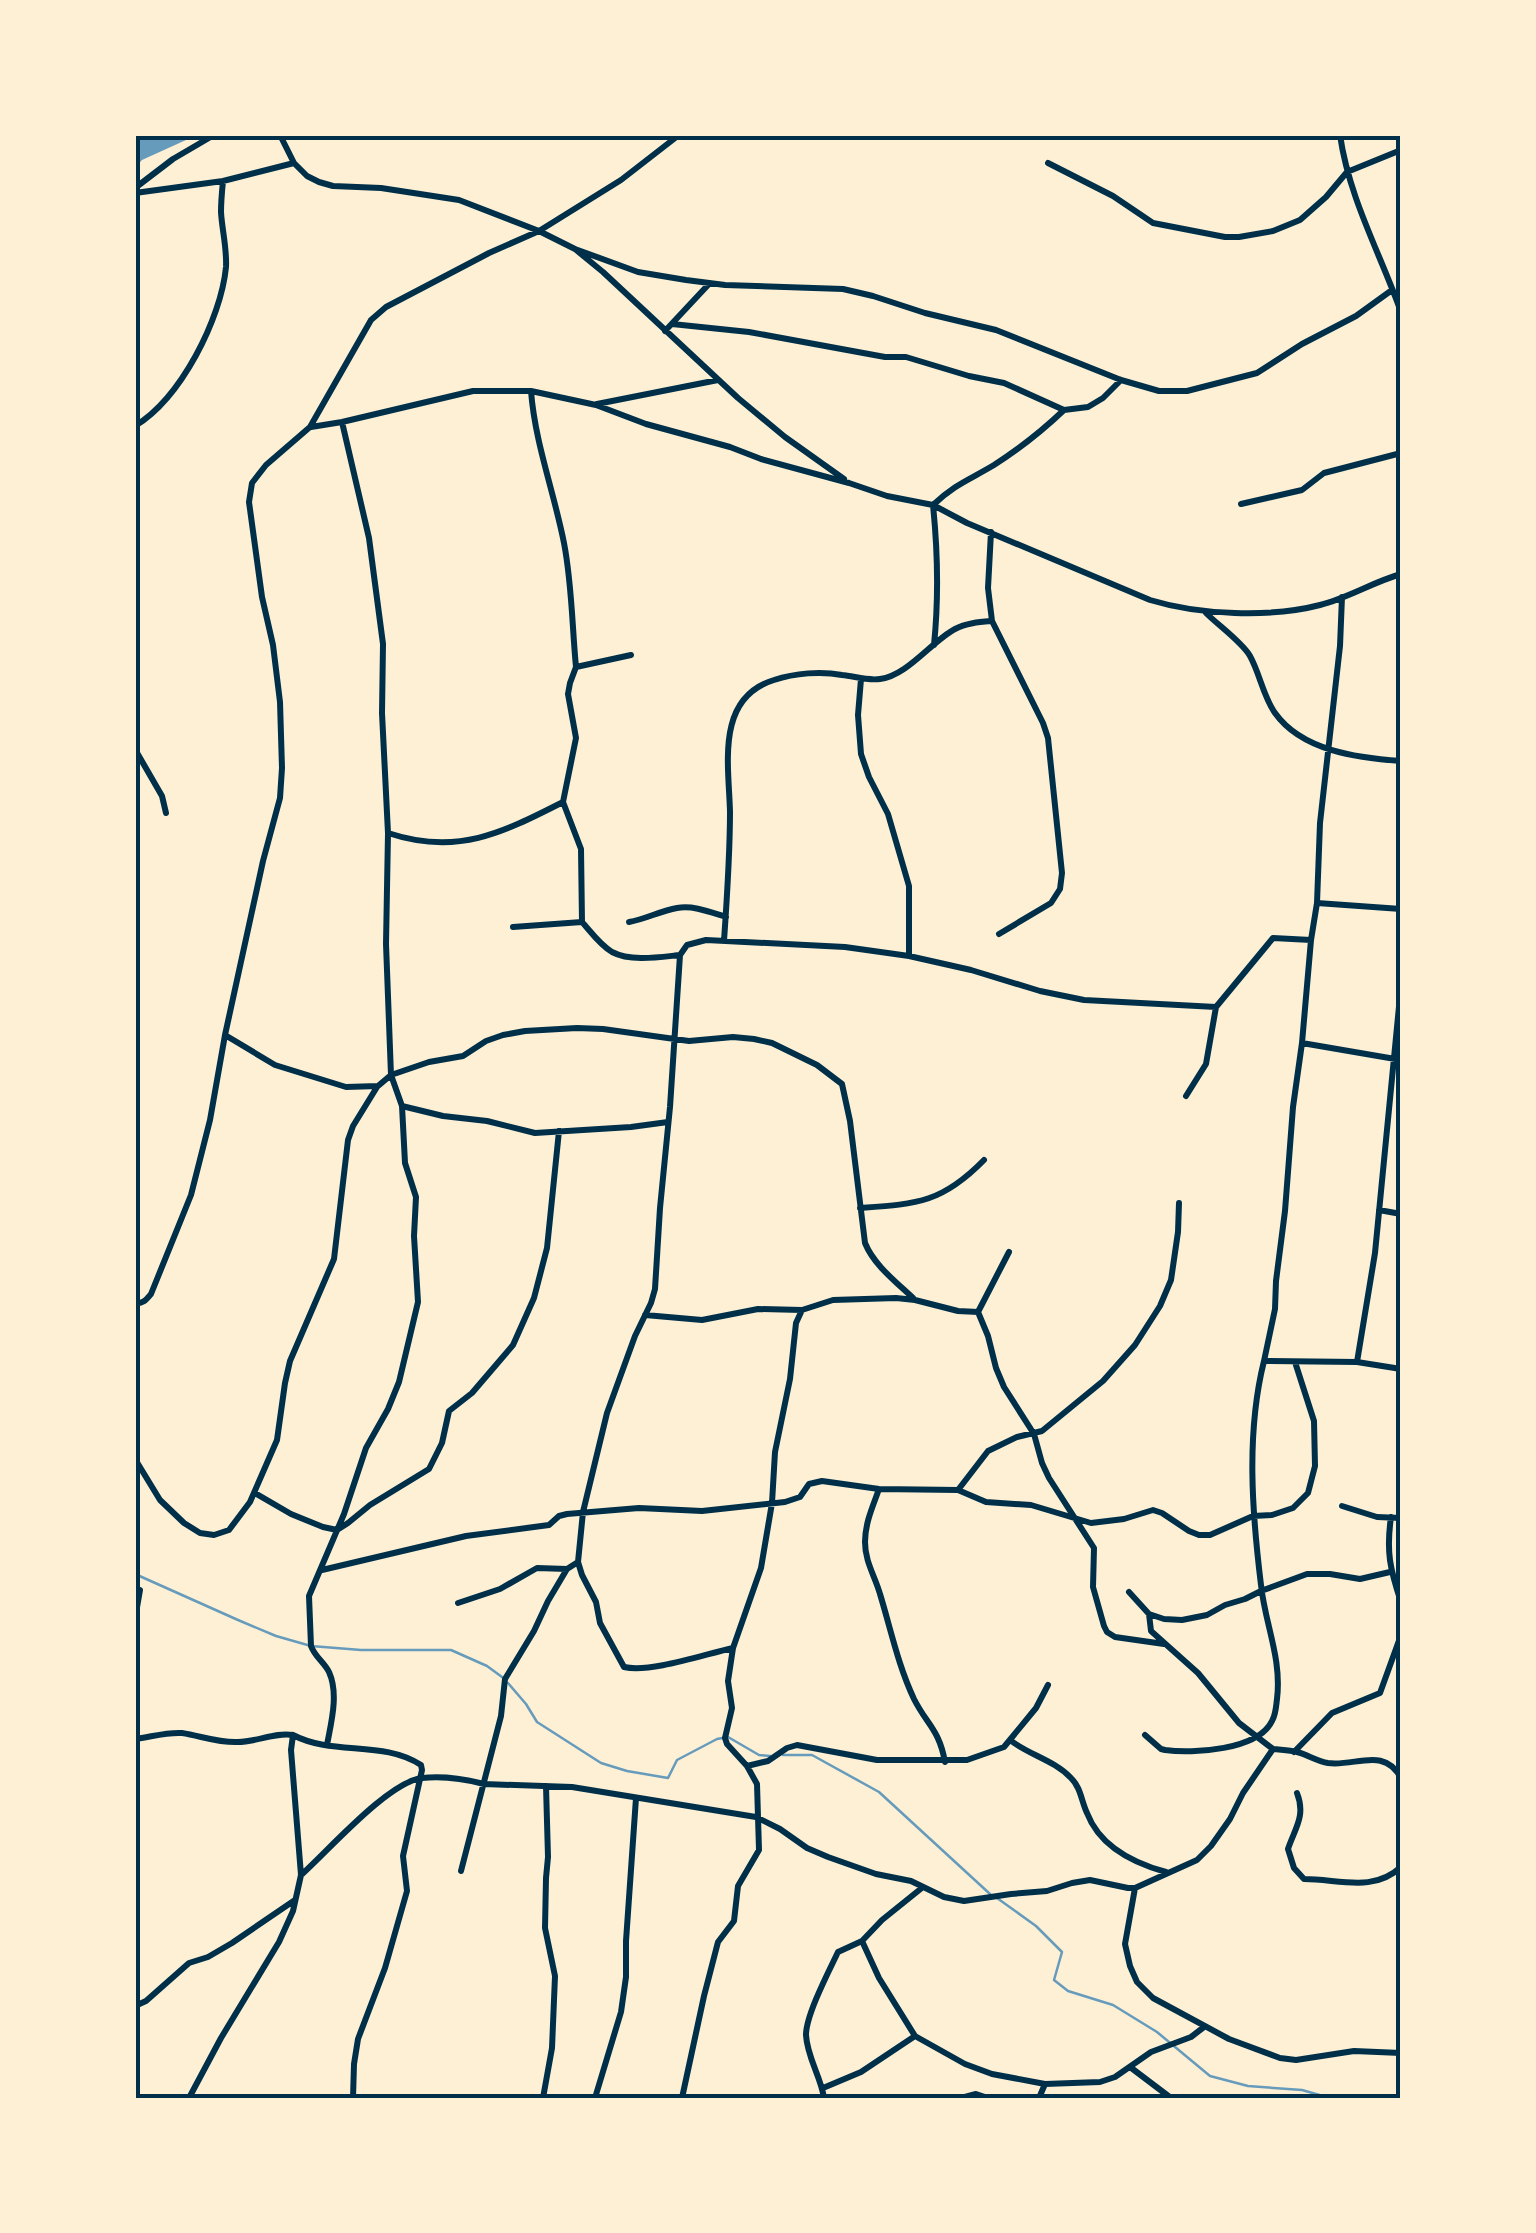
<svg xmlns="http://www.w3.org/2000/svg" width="1536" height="2233" viewBox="0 0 1536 2233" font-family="'Archivo Narrow',sans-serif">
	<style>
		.water { fill: #669bbc }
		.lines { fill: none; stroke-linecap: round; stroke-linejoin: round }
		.stream { stroke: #669bbc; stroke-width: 2.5 }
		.minor { stroke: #003049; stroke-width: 6 }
		.neatline { fill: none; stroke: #003049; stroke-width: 4 }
	</style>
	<rect width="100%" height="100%" fill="#fdf0d5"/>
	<path class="water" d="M135,135H197L142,160L135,168Z"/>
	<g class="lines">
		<path class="stream" d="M135,1574L238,1620L276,1636L311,1646L361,1650H451L487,1666L502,1677
			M508,1683L526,1704L537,1722L601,1763L627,1771L668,1778L677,1760L717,1739L728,1737L759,1755L770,1756
			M783,1755H812L879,1792L990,1894
			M997,1898L1036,1926L1062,1952L1054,1980L1068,1991L1113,2005L1157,2032L1210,2076L1248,2086L1302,2090L1330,2098"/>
		<path class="minor" d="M280,135L294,163L307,176L319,182L333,186L381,188L459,200L539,231L575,249L603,272L738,398L785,437L844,479
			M1340,135C1349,198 1380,253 1401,312
			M1048,163L1113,196L1153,223L1225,237H1239L1273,231L1300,220L1326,197L1347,172L1401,150
			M135,188L173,159L214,135
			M135,193L223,181L294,163
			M575,249L638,272L686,280L725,285L843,289L873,296L925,313L996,330L1121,380L1159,391H1187L1257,373L1302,344L1356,316L1392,290
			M672,324L749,332L885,357H906L969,376L1004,383L1064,410L1088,407L1103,398L1121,380
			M665,331L708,285
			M531,391C535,443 554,492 564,543C572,584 572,626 576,667
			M597,404L718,380
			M135,426C181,398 221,319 226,267C227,248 222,230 221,212C221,202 222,191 223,181
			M311,427L342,422L473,391H531L596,405L646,424L730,447L761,459L849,483L887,496L933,505L967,523L1150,600C1199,615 1270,618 1320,605C1348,598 1373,582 1401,574
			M1241,504L1302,490L1324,473L1401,453
			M1206,613C1219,626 1242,642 1250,656C1260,674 1263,696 1275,713C1302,751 1358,758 1401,761
			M992,621L1043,723L1048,738L1062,873L1060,889L1051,903L999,934
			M135,639L136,751L162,796L166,813
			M934,645C939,596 938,554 933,505C955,484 969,480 994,465C1019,449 1043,430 1064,410
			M631,655L576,667L570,683L568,694L576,738L563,802L581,849L582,922C591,932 600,945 612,952C631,962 660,957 680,955L687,945L706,940L845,947L909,956L971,970L1040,991L1084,1000L1216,1007L1273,938L1311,940
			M861,679L858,715L861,754L869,777L888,814L909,886V956
			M388,833C457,856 502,833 563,802
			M1317,903L1401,909
			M629,922C646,919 660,911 677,908C693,905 710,912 726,917
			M513,927L582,922
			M724,941C727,898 730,855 730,812C729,766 715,698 774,680C795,673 821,671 842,675C854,676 867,681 880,679C907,676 932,641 955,629C966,623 980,622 992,621L988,588L991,532
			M225,1035L275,1065L346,1087L378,1086L391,1075L429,1062L463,1056L486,1041L503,1035L525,1031L577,1028L603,1029L689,1041L733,1037L754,1039L772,1043L817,1065L842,1084L850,1121L865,1243C874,1265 895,1281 913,1298
			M1302,1043L1401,1060
			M1186,1096L1206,1064L1216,1007
			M402,1106L443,1116L487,1121L535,1133L631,1127L668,1122
			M860,1208C917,1204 942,1203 984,1160
			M1379,1210L1401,1214
			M135,1303C143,1304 146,1300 151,1294L191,1195L210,1120L225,1035L263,861L280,798L282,768L280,702L273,645L262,597L249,502L252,483L266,465L310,427L371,320L386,307L489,253L539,231L621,180L679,135
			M978,1312L1009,1252
			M645,1315L702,1320L758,1309L802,1310
			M1264,1361L1275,1309L1276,1281L1285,1211L1293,1107L1302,1043L1311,940L1317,903L1320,823L1340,646L1342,597
			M1357,1362L1375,1253L1401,986
			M135,1459L160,1500L184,1523L200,1533L214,1535L229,1530L250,1502L277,1440L285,1383L290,1361L334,1259L348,1140L353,1126L377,1087
			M879,1489C873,1506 865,1523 865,1542C865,1562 875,1576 880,1594C891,1630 898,1665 914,1699C927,1725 939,1729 945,1762
			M958,1490L988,1451L1017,1437L1042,1431L1103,1381L1135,1345L1160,1306L1171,1280L1178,1232L1179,1203
			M255,1493L291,1514L323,1527L337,1530L348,1523L370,1505L429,1469L442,1443L449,1411L472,1393L513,1345L534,1298L547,1248L559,1131
			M1342,1506L1377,1517L1401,1518
			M1391,1517C1386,1552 1390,1569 1401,1602
			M578,1562L582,1575L596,1602L600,1623L624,1667C651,1673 705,1654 733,1648
			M322,1570L466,1536L549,1525L559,1516L567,1514L639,1508L702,1511L785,1502L800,1497L809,1484L822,1481L879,1489L958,1490L986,1502L1031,1505L1091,1523L1124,1519L1153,1510L1162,1513L1189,1531L1199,1535H1210L1253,1516L1272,1515L1293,1508L1308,1493L1315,1466L1314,1421L1295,1362
			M1129,1592L1149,1614L1164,1619L1182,1620L1207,1615L1225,1605L1245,1599L1261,1591L1307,1574H1330L1360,1579L1390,1572
			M458,1603L500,1589L537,1568L567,1569L578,1562L583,1512L607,1413L635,1336L651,1303L655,1289L660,1208L670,1107L680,955
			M135,1619L140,1590
			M293,1735C333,1756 383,1740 421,1765L422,1770L403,1856L407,1891L385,1968L358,2039L354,2064L353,2098
			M1145,1735L1161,1749L1165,1750C1193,1754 1258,1750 1272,1721C1276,1714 1276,1706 1277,1699C1282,1658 1265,1624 1261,1585C1252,1512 1246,1433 1264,1361L1357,1362L1401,1369
			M135,1739C151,1737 166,1732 182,1733C201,1736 219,1743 238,1742C257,1742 275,1732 293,1735L291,1750L301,1875L293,1911L279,1942L221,2038L189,2098
			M1010,1740C1029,1755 1054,1760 1071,1778C1081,1788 1081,1800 1087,1813C1100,1847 1133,1863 1166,1872
			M327,1745C331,1723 339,1694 329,1672C324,1662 315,1657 311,1646L309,1596L344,1514L366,1448L388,1409L399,1382L418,1302L414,1236L416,1197L405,1163L402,1106L391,1075L386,944L388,833L382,713L383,644L369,538L342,422
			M1273,1749C1281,1750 1289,1750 1297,1752C1308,1755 1317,1761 1328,1763C1355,1767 1384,1746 1401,1778
			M1294,1752L1332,1713L1380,1693L1401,1635
			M747,1766L768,1761L787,1748L797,1745L877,1760H967L1004,1747L1036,1708L1048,1685
			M1297,1793C1306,1816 1295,1828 1288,1849L1294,1868L1304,1879C1339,1879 1373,1893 1401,1867
			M1401,1816V1836
			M461,1871L501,1716L505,1679L534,1631L548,1601L567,1569
			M301,1875C328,1851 388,1782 422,1778C441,1776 465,1779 484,1784L572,1787L756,1817L780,1829L807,1848L828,1857L876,1874L911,1881L944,1897L964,1901L1011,1894L1047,1891L1072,1883L1090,1880L1128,1888H1135L1197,1860L1211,1846L1230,1819L1243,1793L1273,1749L1239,1723L1198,1673L1151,1631L1149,1614
			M1135,1888L1125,1944L1130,1966L1137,1982L1153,1998L1229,2039L1280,2058L1296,2060L1354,2051L1401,2053
			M135,2006L146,2001L189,1963L208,1957L232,1943L295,1900
			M915,2036L879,1978L862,1941L882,1920L923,1887
			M1130,2067L1171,2098
			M823,2088L861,2072L915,2036L965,2064L992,2074L1045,2084
			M543,2098L552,2048L555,1976L545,1928L546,1878L548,1857L546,1786
			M595,2098L621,2012L626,1977V1941L636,1798
			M682,2098L704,1996L718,1942L734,1921L738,1886L759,1850L757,1784L747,1766L727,1744L725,1738L732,1708L728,1681L733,1648L761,1568L772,1503L775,1452L790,1379L796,1323L802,1310L833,1300L896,1298L915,1300L958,1311L978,1312L988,1336L996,1368L1004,1387L1034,1434L1042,1463L1049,1478L1094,1548L1093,1587L1104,1626L1107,1632L1115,1637L1164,1644
			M824,2098C821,2077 807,2057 806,2035C806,2015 829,1971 838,1952L862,1941
			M961,2098L976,2094L988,2098
			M1039,2098L1045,2084L1100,2082L1115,2077L1151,2052L1191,2037L1204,2027"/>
	</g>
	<rect width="1536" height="2233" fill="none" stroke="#fdf0d5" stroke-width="275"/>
	<rect x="138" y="138" width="1260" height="1958" class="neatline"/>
</svg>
